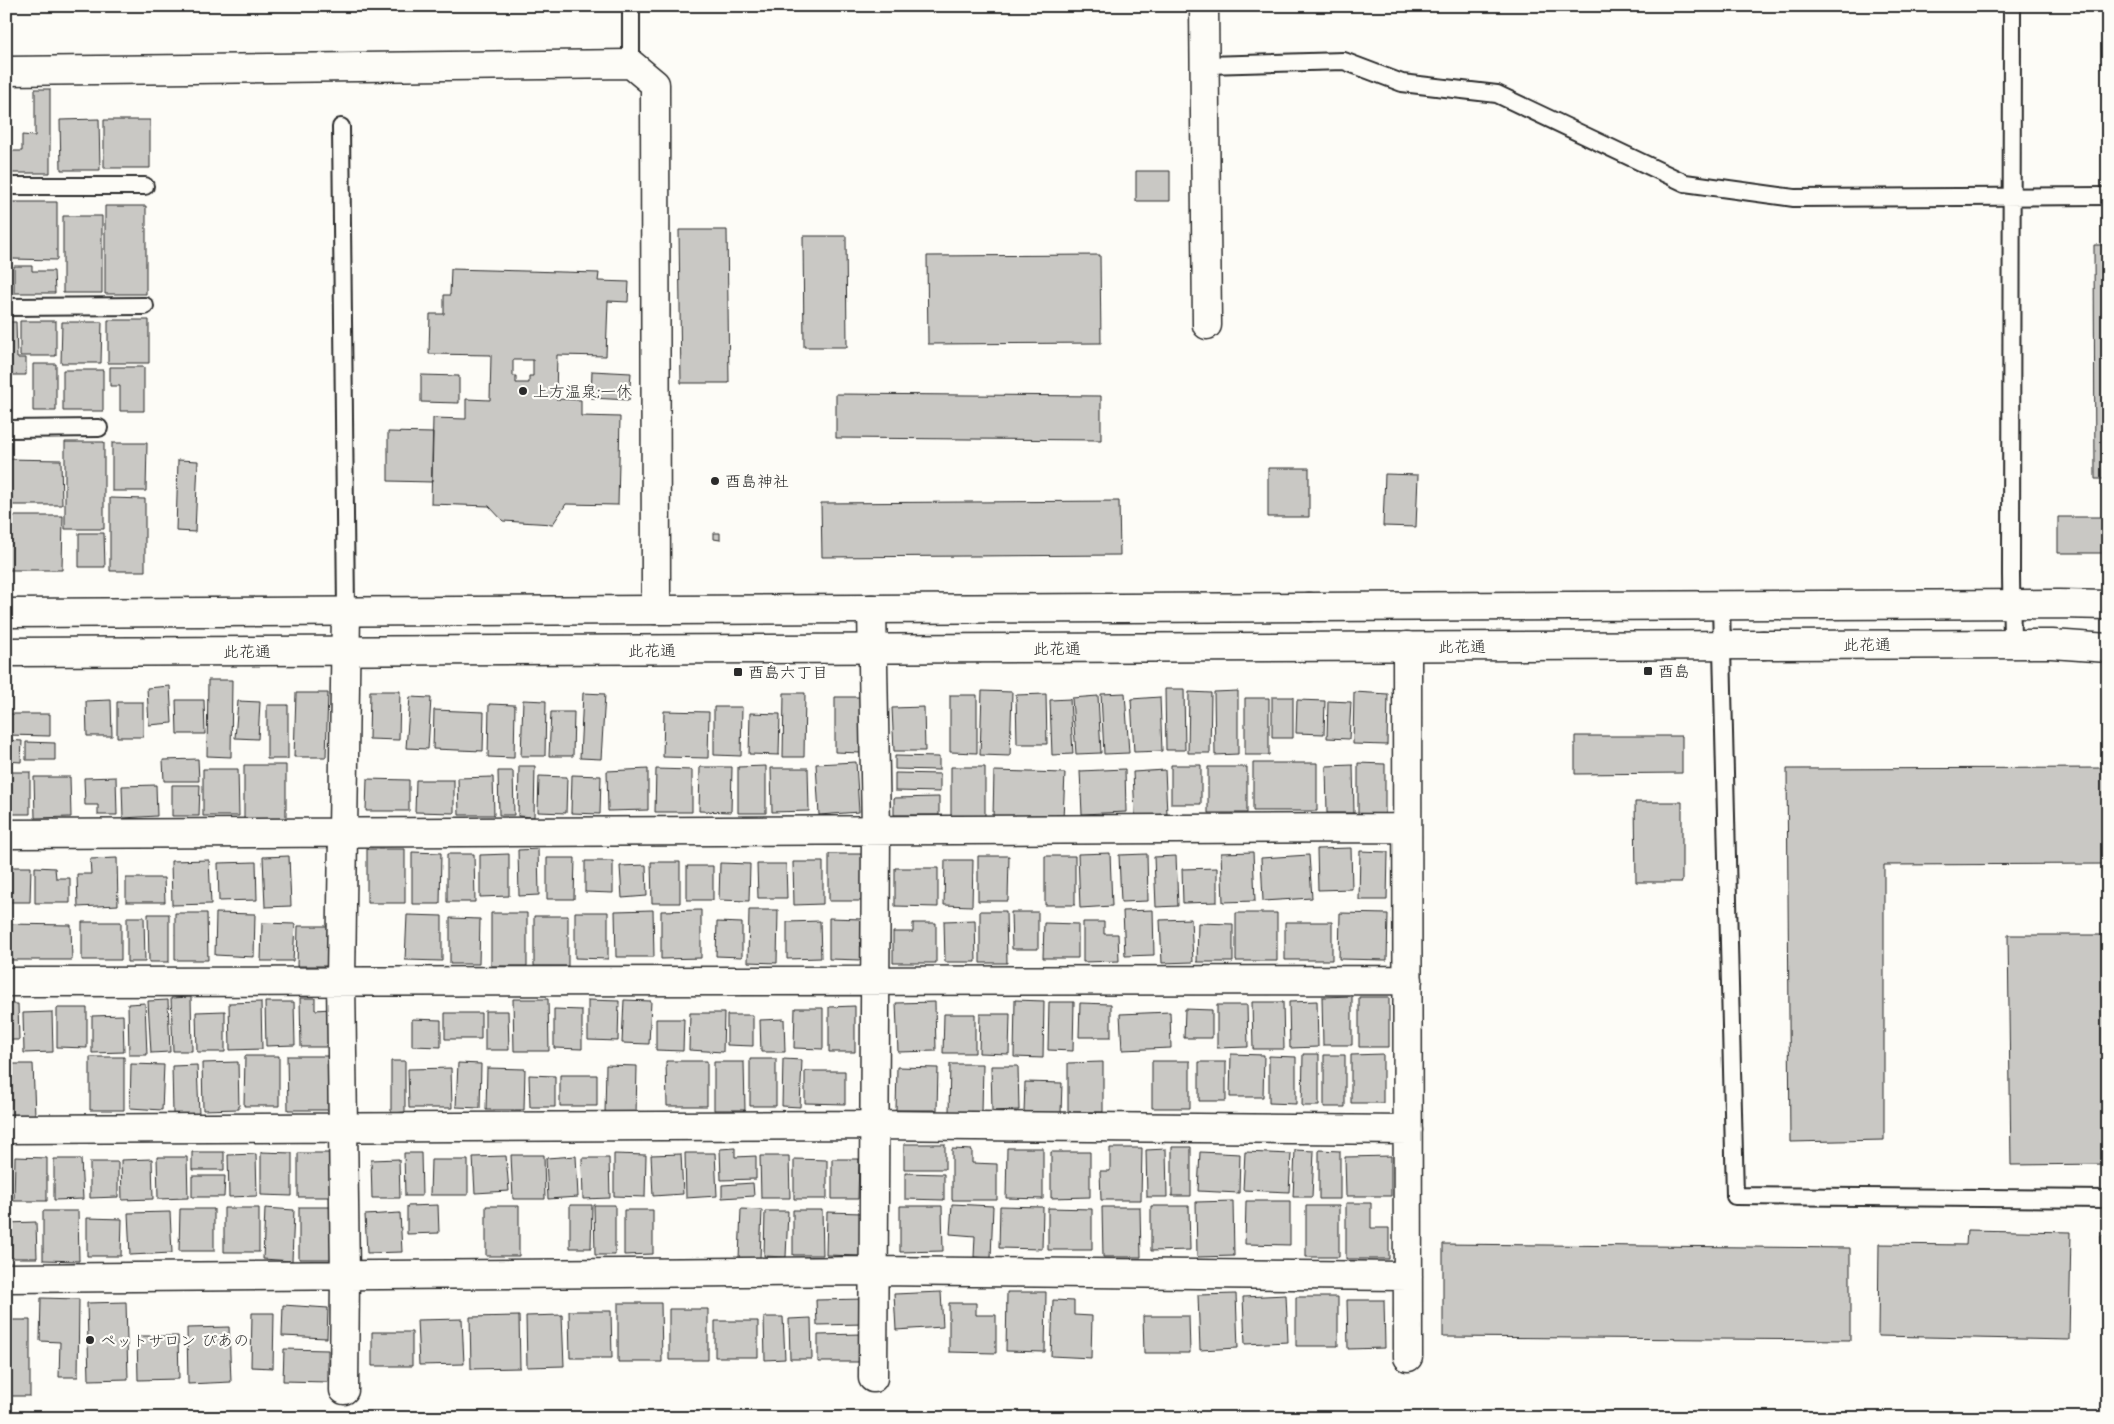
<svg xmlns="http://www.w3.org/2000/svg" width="2114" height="1424" viewBox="0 0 2114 1424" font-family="'Comic Neue','Klee One',sans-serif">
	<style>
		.building { fill: #c9c8c4; stroke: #2b2b2b; fill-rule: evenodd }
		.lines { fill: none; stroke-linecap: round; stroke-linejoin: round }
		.lane-casing { stroke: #2b2b2b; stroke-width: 20 }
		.street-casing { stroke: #2b2b2b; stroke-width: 31 }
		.secondary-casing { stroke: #2b2b2b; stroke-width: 31 }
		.lane { stroke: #fdfcf7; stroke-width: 16 }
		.street { stroke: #fdfcf7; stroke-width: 28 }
		.secondary { stroke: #fdfcf7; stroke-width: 28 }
		.poi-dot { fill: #2b2b2b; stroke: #fdfcf7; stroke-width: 2 }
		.labels { text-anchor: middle; stroke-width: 4.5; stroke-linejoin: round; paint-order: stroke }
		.poi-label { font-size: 16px; fill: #2b2b2b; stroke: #fdfcf7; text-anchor: start }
		.street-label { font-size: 16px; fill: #2b2b2b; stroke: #fdfcf7 }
	</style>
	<rect width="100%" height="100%" fill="#fdfcf7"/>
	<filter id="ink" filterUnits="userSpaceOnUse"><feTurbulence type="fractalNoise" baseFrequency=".02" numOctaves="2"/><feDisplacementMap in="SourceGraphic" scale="10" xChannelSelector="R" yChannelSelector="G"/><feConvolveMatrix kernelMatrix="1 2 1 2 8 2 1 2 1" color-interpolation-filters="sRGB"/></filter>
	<g filter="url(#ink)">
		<path class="building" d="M35,89H50V173H10L9,151H22V135L35,136Z
			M99,119L100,170H61L60,120Z
			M104,120H150V168H104Z
			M1136,171H1170V201H1136Z
			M11,202H57V260L12,259Z
			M105,206H146V294H105Z
			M63,216H102V293H63Z
			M679,230H727L729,383H681Z
			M803,236H846L847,347H804Z
			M2094,245H2108V479H2095Z
			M1100,255L1101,343L928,344L927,256Z
			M6,264H10L11,293H6Z
			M14,266H32V271H54L55,293H14Z
			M451,269L599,273L598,281L629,282L628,302L608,301L606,356L557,355L556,399L581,400V416L620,417L618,505L566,504L553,524L503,521L489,506L431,504L433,418L466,419V399L490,400L491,355L429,354L430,314H444V295H450ZM513,360H533V376H529V383H516V376H513Z
			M108,320H149V363H108Z
			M20,321H56V356H20Z
			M6,322H16L17,358H26V375H11V414H6Z
			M62,322H102L101,363H61Z
			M33,364H56V411H33Z
			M110,367H144V411H120V386H110Z
			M63,370H103V411H63Z
			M592,371L631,373L629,400L591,398Z
			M421,375L459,376V403L421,402Z
			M836,394L1101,396V440L836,438Z
			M388,432L433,433L432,482L388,481Z
			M65,442H104V529H65Z
			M112,443H147L146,491H112Z
			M6,459L61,460L62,505H6Z
			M178,460L198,461L195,532L176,531Z
			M1268,468H1309V517H1268Z
			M1385,474L1418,475L1416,527L1383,526Z
			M110,498L145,499V571H110Z
			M1119,501L1120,555L822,557L821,503Z
			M6,516H63L62,570H6Z
			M2058,517H2108V553H2058Z
			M79,533H104L105,567H79Z
			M714,533H720V540L714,539Z
			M208,680H232L231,757L207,756Z
			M170,686L172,723L149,725L147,688Z
			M1165,689H1184L1185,750H1166Z
			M370,691H400L399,740L369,739Z
			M982,691L1012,692L1010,756L980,755Z
			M1238,691V754L1215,755L1214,692Z
			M1189,692L1211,693L1210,753H1188Z
			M1354,692L1388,694L1387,745L1353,744Z
			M296,693H328L326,757H294Z
			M583,693L605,694L601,759L580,758Z
			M784,693H805L804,757H783Z
			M1125,693L1129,753L1104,754L1101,694Z
			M1046,694L1047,744H1017L1016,695Z
			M950,695H977V753L950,752Z
			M1098,696L1101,753L1076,754L1072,698Z
			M410,697L431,698L428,749L406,748Z
			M835,697H862L861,753L835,752Z
			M1160,697L1162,751L1134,752L1131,699Z
			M1272,697H1293V738H1272Z
			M1245,698H1269V755H1245Z
			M1070,699L1073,754L1052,755L1050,700Z
			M111,700L112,736H87L86,701Z
			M176,700H204L205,734H177Z
			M523,700L546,701L545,756H521Z
			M1297,700L1325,701L1324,734L1296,733Z
			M238,701L260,702L258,739L235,738Z
			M1328,701L1351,702L1349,739L1327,738Z
			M117,702H143V737H117Z
			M489,704L515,705L514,758L488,757Z
			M267,705H288V759H267Z
			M714,707H742L741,756L714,755Z
			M924,707L925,751H894L892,708Z
			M434,710L484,712L483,751L433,749Z
			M664,711L709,712L708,758L663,757Z
			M551,712H574L573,756H549Z
			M750,713L780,714L779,755L749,754Z
			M6,714H50V736L6,735Z
			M1575,736H1682V773L1575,774Z
			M6,740L22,741L21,762L6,761Z
			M26,742L55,743V760H26Z
			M895,756L939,757V770L895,769Z
			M198,759L199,781H164L163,760Z
			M856,762L859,812L819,815L816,764Z
			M1253,763H1317V811H1253Z
			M1358,763L1385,764V816L1358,815Z
			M244,765H286V820H244Z
			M1171,765H1201V804H1171Z
			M1353,765L1354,813H1327L1326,766Z
			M519,766H535L534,817L518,816Z
			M766,766V813H738V767Z
			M700,767H732L731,812L699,811Z
			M951,767H985V817H951Z
			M1208,767H1247V813H1208Z
			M771,768H808L809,811L772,812Z
			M2108,768V864L1884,865V1140L1790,1142L1787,769Z
			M203,769H238L239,816H203Z
			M648,769V810L608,811L607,771Z
			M656,769L692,770V812H655Z
			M1125,769L1126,812L1082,814L1080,771Z
			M1165,770L1167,814L1135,816L1133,772Z
			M498,771H513L514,815H499Z
			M994,771L1065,773L1063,819L993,817Z
			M6,772H30V814H6Z
			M895,773L940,774V792L895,791Z
			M572,775L601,776L600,814L571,813Z
			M539,776L567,777L566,813L538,812Z
			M34,777H70L71,817L35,818Z
			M116,777L117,815H98V805H85L84,778Z
			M493,777L494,815H459L458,778Z
			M367,779L409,780V811H366Z
			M416,780H454V813L415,812Z
			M156,785L157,816L123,818L122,786Z
			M172,785H200L199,816H172Z
			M939,797V815H894V798Z
			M1635,802H1682V882H1636Z
			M1351,848L1352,889L1318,890L1317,849Z
			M367,849H405V903H367Z
			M538,849L539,895L519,896L518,850Z
			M1360,851L1388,852L1387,900H1359Z
			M412,852L441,853L440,904H412Z
			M1253,852L1255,901L1223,902L1221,853Z
			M1110,853L1112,906L1080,908L1078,854Z
			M447,854H474L475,902H447Z
			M509,854V896L480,897V855Z
			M829,854H862V901H829Z
			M1147,854L1148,901L1121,902L1119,855Z
			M1309,855L1312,898L1263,901L1261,858Z
			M289,856L291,906L265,907L263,857Z
			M978,856H1009L1008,901H978Z
			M1045,856H1075V905H1045Z
			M1176,856L1178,906L1156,907L1154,857Z
			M117,858L118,905L78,907L77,874H91L90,859Z
			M547,858H575L574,899H547Z
			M209,860L211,904L172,905L171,861Z
			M945,860H973L972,906L944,905Z
			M585,861H613V893L585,892Z
			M256,862L257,900L219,901L218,863Z
			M651,862H680V903H652Z
			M793,862H823V904L794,905Z
			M720,863L750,864L749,901L719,900Z
			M757,864H786L787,898H758Z
			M646,865L647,896L622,898L620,866Z
			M687,866H713V900H687Z
			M6,867H31L30,902H6Z
			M35,867L55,868L56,878H70V903H35Z
			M895,868H938V907L895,906Z
			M1217,868V902L1183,903L1182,869Z
			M126,878H164L165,902H126Z
			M653,910L654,957H616L615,911Z
			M701,910V958L661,959V911Z
			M749,910H778L777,963L748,962Z
			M1153,910L1154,955L1125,956L1123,911Z
			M980,911H1006L1007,963H980Z
			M575,912H608V959L575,958Z
			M1011,912H1038V949H1012Z
			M175,913H207L208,960H175Z
			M216,913L255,914L254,957L215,955Z
			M491,913H527V966H491Z
			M1236,913H1277V961H1236Z
			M1340,913L1388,914L1387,960L1339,959Z
			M148,914H169V962H149Z
			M407,915L442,916V961L405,960Z
			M534,916H568V966H534Z
			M127,917H144L145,962H127Z
			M450,918L480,919L479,964H450Z
			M829,918L862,919L861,960L829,959Z
			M1191,919L1193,962L1162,963L1160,920Z
			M975,920L976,962H945L944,921Z
			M820,921L821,958L787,959V922Z
			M82,922H121V960H82Z
			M717,922L742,923V957L716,956Z
			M1083,922H1104V934H1118L1119,961L1083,962Z
			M1285,922H1332V960H1285Z
			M262,923L295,924L293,961H261Z
			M913,923H936V963H893V932H913Z
			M1044,923L1078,924V958H1043Z
			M1198,923L1233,924V962H1197Z
			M6,924L71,925L72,960H6Z
			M298,926H332V966H297Z
			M2008,935H2108V1164L2011,1165Z
			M1352,996V1045H1323L1322,997Z
			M191,997L192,1051H173L171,998Z
			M1359,997H1389V1047H1359Z
			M300,998H315V1010L331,1009V1047H301Z
			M513,999H548L549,1051H514Z
			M168,1000L170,1052L151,1053L148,1001Z
			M588,1000L619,1001L618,1041L588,1040Z
			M624,1000L651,1001L649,1044L622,1043Z
			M1015,1000L1044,1001L1043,1058L1014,1057Z
			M1317,1001L1318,1047L1290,1048L1289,1002Z
			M261,1002L262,1049L230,1050L229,1003Z
			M265,1002H294L295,1045L266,1046Z
			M935,1002L936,1051L898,1052L896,1003Z
			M1049,1002H1074L1073,1051L1048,1050Z
			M1252,1002H1283L1284,1049H1253Z
			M145,1003L147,1055H129L128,1004Z
			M1080,1003L1111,1004V1037H1079Z
			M6,1004H18L19,1040H6Z
			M1217,1005H1247L1248,1047L1217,1048Z
			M855,1006V1052H829V1007Z
			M57,1008H87V1048L57,1047Z
			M795,1008H823V1049L794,1048Z
			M554,1009L582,1010V1049L554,1048Z
			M1185,1009L1212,1010V1038H1184Z
			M225,1011V1052H197L196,1012Z
			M485,1011H508L509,1050H485Z
			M52,1012L53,1052L24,1053L23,1013Z
			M1170,1012L1171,1048L1122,1050L1120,1014Z
			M445,1013H481V1039H445Z
			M690,1013H724L723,1052L689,1050Z
			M944,1014H975V1053H943Z
			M980,1014H1010L1009,1054L979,1053Z
			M123,1015L124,1052L92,1053V1016Z
			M727,1015H753V1046L727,1045Z
			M412,1019L441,1020V1047L412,1046Z
			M656,1019H684L683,1051L656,1050Z
			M784,1019L785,1052H761L760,1020Z
			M1231,1054L1264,1055L1263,1097H1230Z
			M1303,1054H1319V1106H1302Z
			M1383,1054V1103H1351V1055Z
			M1324,1055H1345V1107H1324Z
			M245,1056H279V1106H244Z
			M287,1056H330V1110H288Z
			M1269,1056L1296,1057V1104L1269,1103Z
			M90,1057H124V1110H90Z
			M750,1059H776V1106H750Z
			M783,1059L802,1060L800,1107L782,1106Z
			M391,1061H405V1112L391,1113Z
			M666,1061H707V1106H667Z
			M1152,1061H1190V1108H1152Z
			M238,1062L239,1109L203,1110L202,1063Z
			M714,1062H744L745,1110H714Z
			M1103,1062V1112H1068V1063Z
			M1199,1062H1226V1101H1199Z
			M458,1063L481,1064L480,1108L456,1107Z
			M6,1064H33L35,1115H6Z
			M131,1064L164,1065L162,1110L130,1108Z
			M950,1064H983L982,1113L949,1112Z
			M197,1065L199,1114H173L172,1066Z
			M606,1065L637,1066L636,1115L605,1114Z
			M991,1066H1018L1019,1110L992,1111Z
			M897,1067L938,1068L937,1110H896Z
			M451,1068L452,1108H409L408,1069Z
			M487,1068L525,1069L524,1110H486Z
			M805,1071H845V1104L805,1103Z
			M529,1075L555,1076V1107H530Z
			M560,1075H597V1106H560Z
			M1025,1082L1062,1083L1061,1113H1024Z
			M904,1144H945V1169H904Z
			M1172,1147H1191V1196H1172Z
			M735,1148V1157L756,1156V1179L721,1180L720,1149Z
			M1007,1148H1043V1199L1006,1198Z
			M1110,1148H1142L1141,1200H1101L1100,1171H1110Z
			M952,1149L972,1150V1163L997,1164V1200H952Z
			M1166,1149L1167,1197H1147L1146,1150Z
			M1295,1150L1314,1151L1312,1197H1293Z
			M1319,1150L1340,1151V1199H1319Z
			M192,1152H224V1170H192Z
			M261,1152L292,1153V1196L261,1195Z
			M1051,1152H1090V1197L1051,1198Z
			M1200,1152L1240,1154L1239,1193L1198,1191Z
			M1245,1152L1291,1154L1289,1192L1243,1190Z
			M298,1153H331L332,1197H298Z
			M404,1153H421L422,1196H405Z
			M685,1153H715L717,1196L686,1198Z
			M256,1154L257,1196L229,1197L228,1155Z
			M614,1154L646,1155L645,1197L614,1196Z
			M681,1154L683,1194L653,1196L651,1155Z
			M511,1155H544L545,1199H513Z
			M506,1156L509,1191L475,1193L473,1157Z
			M576,1156L578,1197L548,1199L546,1158Z
			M760,1156H789L790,1198H761Z
			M1391,1156V1196H1346L1345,1157Z
			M6,1157H8V1198H6Z
			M15,1157L47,1158V1201H14Z
			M157,1157H187L188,1198L158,1199Z
			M582,1158H609L610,1198L583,1199Z
			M54,1159H81L83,1199L54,1200Z
			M152,1159L153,1199L122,1200L121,1160Z
			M399,1159L400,1198H372L371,1160Z
			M794,1159L827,1160V1199H794Z
			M832,1159H859L858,1199H832Z
			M431,1160H468V1195H430Z
			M90,1162H118V1197L90,1198Z
			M905,1173L944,1174V1200L905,1199Z
			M192,1176H225L224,1197H192Z
			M753,1183L754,1196L722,1198V1185Z
			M1233,1201L1234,1256L1197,1257L1196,1202Z
			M1246,1201H1290V1245L1245,1244Z
			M1346,1203H1371V1228H1389V1259H1346Z
			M952,1204L993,1206L991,1258L974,1257L975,1236L950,1234Z
			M438,1205L439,1233L407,1234V1206Z
			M570,1205H592L591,1248H570Z
			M594,1205H615V1255H595Z
			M486,1206H519V1256H486Z
			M900,1206H942L943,1251L900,1252Z
			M1000,1206L1043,1207L1042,1249L999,1248Z
			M1151,1206H1189L1190,1250L1151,1251Z
			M1306,1206H1339V1257H1306Z
			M299,1207H330L331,1259H299Z
			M1102,1207H1140L1141,1257H1103Z
			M224,1208H259V1252H224Z
			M265,1208L294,1210L292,1261L263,1259Z
			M1048,1208L1092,1209V1250H1048Z
			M180,1209H214V1251H179Z
			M741,1209L762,1210L760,1258H739Z
			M624,1210H653V1254L624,1255Z
			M793,1210H822L823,1255H793Z
			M43,1211H78L79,1261L43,1260Z
			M765,1211H788L786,1257L764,1256Z
			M170,1212L172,1253L130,1255L128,1213Z
			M827,1212L862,1213L861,1256L826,1255Z
			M400,1213L402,1252L367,1253L365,1215Z
			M87,1218L122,1219L121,1256H87Z
			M36,1222L37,1258H6V1223Z
			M1967,1230L2071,1232L2069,1340L1878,1336L1879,1244L1966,1245Z
			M2101,1235H2108V1338L2103,1339Z
			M1443,1244L1850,1248V1340L1443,1337Z
			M941,1292L943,1327L896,1330L894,1294Z
			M1007,1292H1046L1045,1352L1006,1351Z
			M1236,1294L1238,1348L1200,1350L1198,1295Z
			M1286,1295L1288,1342L1245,1344L1243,1297Z
			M1296,1297H1338V1346H1296Z
			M41,1298L79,1299L78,1377H59L60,1342L40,1341Z
			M864,1299L865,1324L817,1325L816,1300Z
			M1053,1300L1074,1301V1315L1092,1316L1091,1358L1051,1356Z
			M1347,1300H1384L1385,1348L1348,1349Z
			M126,1302L128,1379L89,1380L87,1303Z
			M618,1303H661L662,1362H618Z
			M949,1303H976V1315H996V1353L949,1352Z
			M283,1305L328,1308L327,1338L282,1336Z
			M669,1309H708V1360H669Z
			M569,1311H611L612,1358H570Z
			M252,1313H274L273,1368L251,1367Z
			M562,1315L564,1366L527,1367L526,1316Z
			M519,1316L520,1368L471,1369L470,1317Z
			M1143,1316H1189L1190,1353H1144Z
			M764,1317H783L785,1359L765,1360Z
			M811,1318L812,1359H790L789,1319Z
			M462,1319L464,1364L419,1365L417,1320Z
			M6,1320H30V1396H6Z
			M715,1321H758V1357H715Z
			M229,1327L231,1382L188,1384L187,1328Z
			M372,1332H412V1366H372Z
			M862,1334V1362H818V1335Z
			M137,1336H178L179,1379L138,1380Z
			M284,1349L328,1350V1382L283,1381Z"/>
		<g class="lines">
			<defs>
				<path id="lane" d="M631,64V6
					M1206,65L1344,61L1402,83L1497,94L1685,183L1794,198L2108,196
					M341,127L346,611
					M6,186H145
					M6,307L145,306
					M6,429L99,428
					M1721,605L1735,1196L2108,1199
					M2012,644L2011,575L2012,6"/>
				<path id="street" d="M1204,6L1207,325
					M6,71L631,64L655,84L656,610
					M1309,607L2058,604L2108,605
					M872,609L876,830L873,1378
					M1763,645L2052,644L2108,648
					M1407,646L1408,1357
					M6,834L1407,828
					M6,982L1408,980
					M6,1129L874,1125L1408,1130
					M6,1278L874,1271L1408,1276
					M344,1390L345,1275L341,980L346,611"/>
				<path id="secondary" d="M6,613L1309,607
					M6,652L1763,645"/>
			</defs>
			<use href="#lane" class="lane-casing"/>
			<use href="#street" class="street-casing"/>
			<use href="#secondary" class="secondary-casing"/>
			<use href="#lane" class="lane"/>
			<use href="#street" class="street"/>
			<use href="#secondary" class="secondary"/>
		</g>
	</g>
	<g class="poi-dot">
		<circle cx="523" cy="391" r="5"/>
		<circle cx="715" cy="481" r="5"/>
		<rect x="1643" y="666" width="10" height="10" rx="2.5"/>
		<rect x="733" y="667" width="10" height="10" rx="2.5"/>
		<circle cx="90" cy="1340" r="5"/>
	</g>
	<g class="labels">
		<g class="poi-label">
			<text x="533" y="397">上方温泉;一休</text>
			<text x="725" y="487">酉島神社</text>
			<text x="1658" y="677">酉島</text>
			<text x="748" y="678">酉島六丁目</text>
			<text x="100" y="1346">ペットサロン ぴあの</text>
		</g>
		<g class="street-label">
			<text x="1867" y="650">此花通</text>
			<text x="1462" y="652">此花通</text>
			<text x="1057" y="654">此花通</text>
			<text x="652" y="656">此花通</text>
			<text x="247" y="657">此花通</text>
		</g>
	</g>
	<rect width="2114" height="1424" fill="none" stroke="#fdfcf7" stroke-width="25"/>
	<rect x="12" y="12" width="2089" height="1399" fill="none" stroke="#2b2b2b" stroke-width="2" filter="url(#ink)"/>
</svg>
